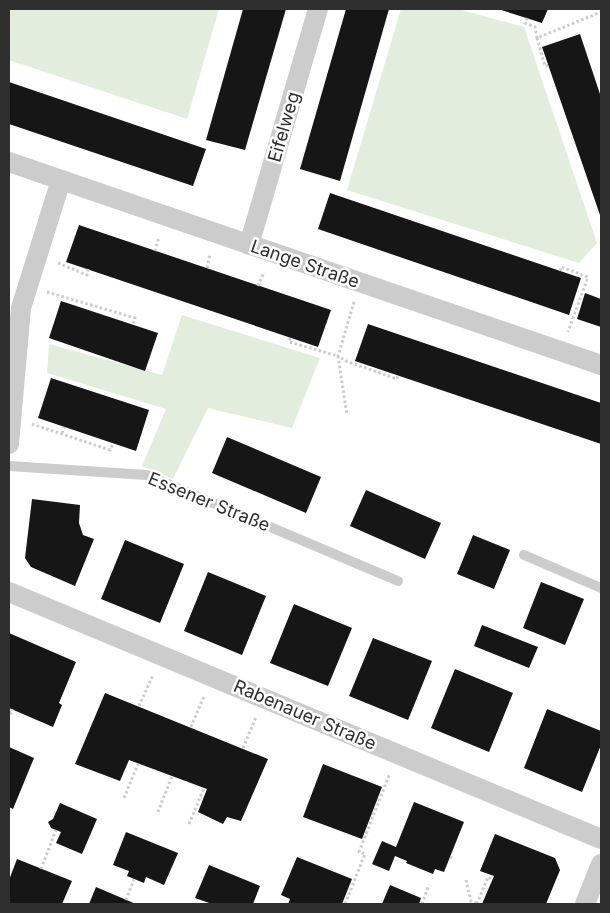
<svg xmlns="http://www.w3.org/2000/svg" width="610" height="913" viewBox="0 0 610 913" font-family="Inter,sans-serif">
	<style>
		.green { fill: #e3eddd }
		.building { fill: #161616 }
		.lines { fill: none; stroke-linecap: round; stroke-linejoin: round }
		.path { stroke: #ccc; stroke-width: 3; stroke-dasharray: 2.5 2.5; stroke-linecap: butt }
		.service { stroke: #ccc; stroke-width: 10 }
		.minor { stroke: #ccc; stroke-width: 20 }
		.labels { text-anchor: middle; stroke-width: 5; stroke-linejoin: round; paint-order: stroke }
		.street-label { font-size: 18px; fill: #2f2f2f; stroke: #fff }
	</style>
	<rect width="100%" height="100%" fill="#fff"/>
	<path class="green" d="M9,9H219L187,119L9,60Z
		M401,9H458L524,27L597,243L579,263L347,190Z
		M182,315L320,358L292,428L208,408L173,479L142,466L166,409L47,373L49,344L162,375Z"/>
	<path class="building" d="M243,9H286L245,150L206,140Z
		M346,9H389L340,181L300,169Z
		M498,9H548L542,23Z
		M580,34L601,97V218L542,47Z
		M9,82L206,149L193,186L9,124Z
		M330,193L581,278L569,315L318,229Z
		M79,225L331,310L318,347L66,262Z
		M585,293L601,299V327L577,319Z
		M61,301L158,333L145,371L49,338Z
		M368,324L601,403V444L355,361Z
		M51,378L149,410L136,451L38,418Z
		M227,437L321,477L306,513L212,473Z
		M366,490L441,523L425,559L350,526Z
		M32,499L80,505L79,523L83,535L94,539L75,586L31,567L25,558Z
		M473,535L510,550L494,589L457,574Z
		M125,540L184,564L160,623L101,599Z
		M208,572L266,596L242,655L184,631Z
		M541,582L584,599L565,645L523,628Z
		M294,604L352,628L328,686L270,663Z
		M482,625L538,647L529,668L474,646Z
		M9,633L76,662L59,703L62,705L53,727L9,708Z
		M373,638L432,661L408,720L349,696Z
		M455,669L513,693L489,752L431,728Z
		M105,693L268,759L241,821L227,817L223,824L198,812L207,789L129,760L120,781L75,764Z
		M547,709L601,731V745L582,792L524,768Z
		M9,747L34,758L13,809L9,807Z
		M323,764L382,787L362,839L303,817Z
		M414,802L464,822L444,872L435,869L433,874L406,863L407,861L395,856L389,871L372,864L382,841L396,847Z
		M60,803L97,819L82,854L56,843L61,832L51,828L48,822L53,819Z
		M126,832L178,853L164,885L146,877L144,883L127,876L129,871L113,865Z
		M495,834L555,858L560,870L546,904H482L494,876L480,871Z
		M297,857L352,879L342,904H288L290,899L281,895Z
		M17,859L72,881L62,904H9V880Z
		M209,865L260,886L253,904H212L195,898Z
		M390,885L421,898L419,904H382Z
		M96,887L136,904H89Z"/>
	<g class="lines">
		<path class="path" d="M527,18L525,23L535,27L537,38L601,12
			M537,38L545,66L548,65
			M155,251L159,237
			M58,263L87,275L88,269
			M207,268L210,254
			M560,271L561,267L588,277L568,332
			M258,286L264,272
			M47,292L135,318L132,325
			M354,302L338,356L346,361L397,379L398,376
			M290,338L289,342L338,356L347,415
			M32,424L110,450L113,443
			M62,433L64,427
			M139,706L153,675
			M9,712L11,713L12,709
			M191,727L204,696
			M243,748L256,717
			M124,798L138,764
			M158,812L172,776
			M189,824L204,788
			M450,857L455,859
			M41,869L56,830
			M466,880L471,901L477,903
			M126,900L134,879
			M345,904L365,854L359,852L390,773
			M422,904L429,885
			M477,904L488,877L492,879"/>
		<path class="service" d="M9,466L147,475L398,581
			M524,555L601,588"/>
		<path class="minor" d="M9,162L601,365
			M249,245L318,9
			M9,444L21,308L61,180
			M9,592L601,839
			M585,904L601,864"/>
	</g>
	<g class="labels">
		<g class="street-label">
			<text transform="translate(284 127) rotate(-74)" y="6">Eifelweg</text>
			<text transform="translate(305 264) rotate(19)" y="6">Lange Straße</text>
			<text transform="translate(209 502) rotate(22)" y="6">Essener Straße</text>
			<text transform="translate(305 715) rotate(23)" y="6">Rabenauer Straße</text>
		</g>
	</g>
	<rect width="610" height="913" fill="none" stroke="#2f2f2f" stroke-width="20"/>
</svg>
